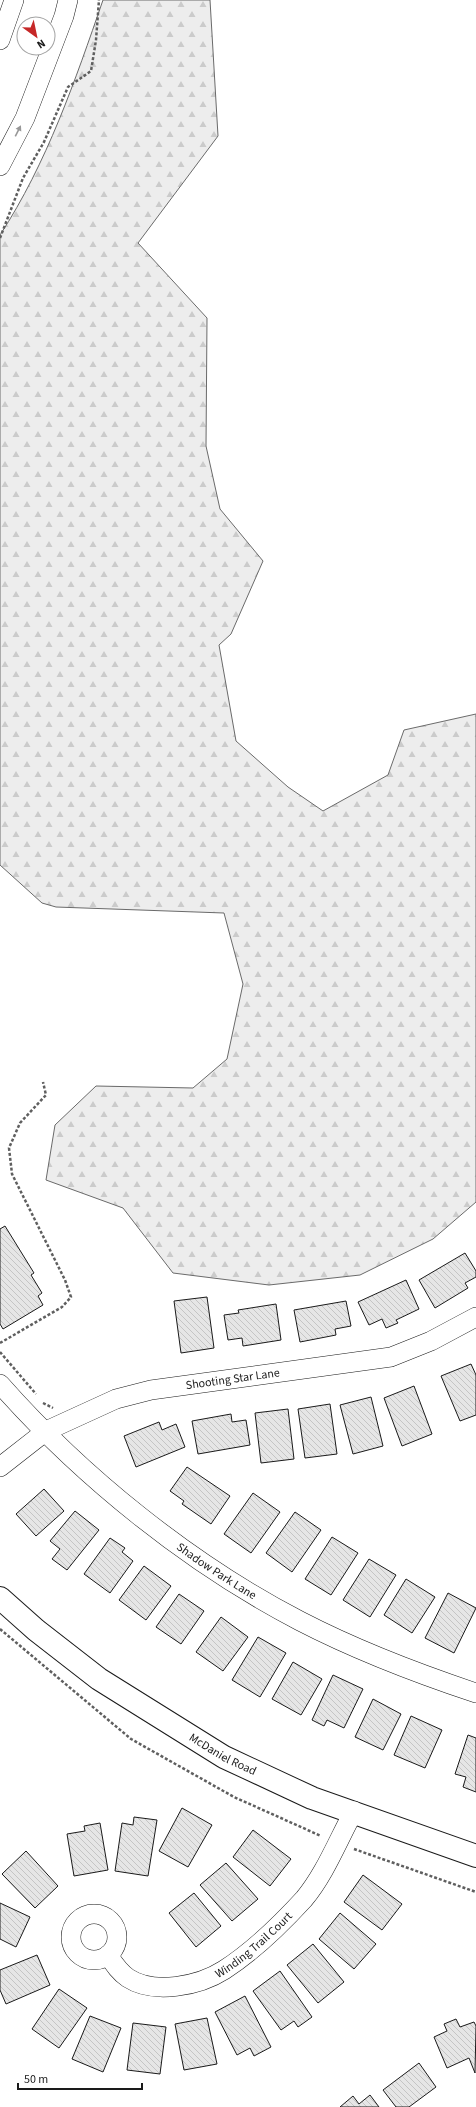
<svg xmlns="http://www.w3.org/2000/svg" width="476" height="2107" viewBox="0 0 476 2107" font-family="'Source Sans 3',sans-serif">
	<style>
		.forest { fill: url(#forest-firs); stroke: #6a6a6a }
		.building { fill: url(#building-back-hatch); stroke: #1a1a1a }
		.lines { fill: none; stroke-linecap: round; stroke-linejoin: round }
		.minor-casing { stroke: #1a1a1a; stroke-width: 20 }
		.major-casing { stroke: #1a1a1a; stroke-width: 24 }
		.path { stroke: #5f5f5f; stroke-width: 2.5; stroke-dasharray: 3 2; stroke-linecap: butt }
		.minor { stroke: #fff; stroke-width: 19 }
		.major { stroke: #fff; stroke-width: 22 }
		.oneway { fill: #989898 }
		.labels { text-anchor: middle; stroke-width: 3; stroke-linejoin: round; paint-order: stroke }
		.street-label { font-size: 12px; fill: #1a1a1a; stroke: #fff }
	</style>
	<defs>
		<pattern id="forest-firs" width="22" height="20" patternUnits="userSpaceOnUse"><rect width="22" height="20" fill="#ededed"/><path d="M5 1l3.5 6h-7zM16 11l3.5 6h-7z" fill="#cbcbcb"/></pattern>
		<pattern id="building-back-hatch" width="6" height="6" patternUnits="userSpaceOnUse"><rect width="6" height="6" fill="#e6e6e6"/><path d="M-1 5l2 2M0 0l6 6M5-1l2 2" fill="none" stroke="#c5c5c5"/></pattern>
	</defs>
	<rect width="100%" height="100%" fill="#fff"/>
	<path class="forest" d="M103,0H210L218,136L138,243L207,318L206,446L220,509L263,561L231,634L219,645L236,741L288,787L323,811L388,775L404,730L476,714V1202L433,1239L360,1275L269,1285L173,1273L123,1208L46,1180L55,1125L96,1086L193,1088L227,1059L243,984L224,913L56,907L42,903L0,865V235C47,163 75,81 103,0Z"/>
	<path class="building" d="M5,1226L34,1273L31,1275L42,1293L38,1296L43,1305L3,1329L0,1324V1229Z
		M465,1253L476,1271V1277L465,1283L468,1288L435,1308L419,1280Z
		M406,1280L419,1309L396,1320L398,1323L386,1328L382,1319L369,1325L358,1302Z
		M207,1297L214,1348L181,1353L174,1301Z
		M346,1301L351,1326L335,1329L336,1335L300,1342L294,1310Z
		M276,1304L281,1340L243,1346L242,1338L228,1340L224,1315L239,1313L238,1310Z
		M471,1364L476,1375V1415L460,1421L441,1376Z
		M414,1386L432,1434L402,1446L384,1398Z
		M371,1397L383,1446L353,1454L340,1405Z
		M330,1404L337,1454L305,1458L298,1409Z
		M288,1409L294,1459L261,1463L255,1413Z
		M231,1414L232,1422L246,1420L250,1445L198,1454L192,1421Z
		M159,1422L162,1430L176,1424L185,1447L136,1467L124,1436Z
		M187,1467L230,1496L211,1524L182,1504L184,1501L170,1491Z
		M44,1489L64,1511L36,1536L16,1514Z
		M253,1493L280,1512L251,1553L224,1534Z
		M75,1511L99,1530L67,1570L52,1559L60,1549L50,1541Z
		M295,1512L321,1530L292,1572L266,1553Z
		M332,1537L358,1553L331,1595L305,1579Z
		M110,1538L125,1548L122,1552L133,1561L110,1593L84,1574Z
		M369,1559L396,1575L370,1617L343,1600Z
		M144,1566L171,1586L146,1620L119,1600Z
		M406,1579L435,1597L412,1633L384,1615Z
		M448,1593L476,1608L454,1653L425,1638Z
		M179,1594L204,1611L181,1644L156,1627Z
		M221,1617L248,1637L223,1671L196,1652Z
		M258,1637L286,1653L260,1697L232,1680Z
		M293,1662L322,1679L301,1715L272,1699Z
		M333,1675L363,1689L344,1728L327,1720L324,1726L312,1720Z
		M373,1699L401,1714L383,1750L355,1737Z
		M411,1716L442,1730L425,1768L394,1755Z
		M468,1735L476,1738V1792L463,1787L466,1777L455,1774Z
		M182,1808L212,1825L188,1867L159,1851Z
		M134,1817L157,1820L148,1876L115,1871L122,1823L133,1825Z
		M100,1823L108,1870L74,1876L67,1834L85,1831L84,1826Z
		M253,1830L291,1859L270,1886L233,1857Z
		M26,1851L58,1886L35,1908L2,1874Z
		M226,1863L258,1899L232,1921L200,1885Z
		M363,1875L402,1904L382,1930L344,1902Z
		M194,1893L221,1926L196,1947L169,1913Z
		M0,1903L30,1917L16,1947L0,1939Z
		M340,1913L376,1944L354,1969L319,1939Z
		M313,1944L344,1982L318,2003L287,1965Z
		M37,1955L50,1985L6,2004L0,1990V1970Z
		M280,1971L312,2017L298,2027L294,2021L281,2030L253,1991Z
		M59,1989L87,2008L59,2048L32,2029Z
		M245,1996L271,2047L254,2056L250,2048L237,2055L215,2012Z
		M90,2016L121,2028L103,2072L72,2059Z
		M207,2018L217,2064L184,2070L175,2024Z
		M456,2019L460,2027L474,2022L476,2026L475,2073L469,2058L447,2068L434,2037L447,2031L444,2024Z
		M133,2023L166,2027L160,2074L127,2070Z
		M419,2063L436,2087L409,2107H396L383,2090Z
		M370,2095L379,2107H340L353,2096L359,2104Z"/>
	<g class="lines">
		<defs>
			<g id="minor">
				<path d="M0,40L14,0"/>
				<path d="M0,166L25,118L64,16L68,0"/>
				<path id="s1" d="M0,1384C82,1477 190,1564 300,1621C356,1650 416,1673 476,1693"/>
				<path id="s2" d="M0,1467L46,1431L116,1399L151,1390L391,1357L431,1341L476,1317"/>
				<circle cx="94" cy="1937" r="23"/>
				<path id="s3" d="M108,1955C114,1964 119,1972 128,1978C154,1995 199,1986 224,1970C252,1952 282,1923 304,1899C325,1874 338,1840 354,1811"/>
			</g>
			<g id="major">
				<path id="s4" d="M0,1598L36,1630L99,1679L224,1757L312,1798L476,1856"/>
			</g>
		</defs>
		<use href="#minor" class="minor-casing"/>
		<use href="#major" class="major-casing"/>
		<path class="path" d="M0,238L23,178L44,142L68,87L91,71L96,40L99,0
			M0,1343L62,1307L71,1297L65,1280L12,1174L9,1148L20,1123L46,1095L43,1082
			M0,1352L36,1394
			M43,1403L53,1408
			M0,1629L131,1739L234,1797L321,1836
			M354,1849L476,1892"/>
		<use href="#minor" class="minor"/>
		<use href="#major" class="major"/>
	</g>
	<defs><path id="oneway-solid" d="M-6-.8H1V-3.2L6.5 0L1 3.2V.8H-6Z"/></defs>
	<use class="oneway" href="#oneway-solid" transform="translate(18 131) rotate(-63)"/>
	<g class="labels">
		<g class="street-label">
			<text dy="4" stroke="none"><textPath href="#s2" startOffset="254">Shooting Star Lane</textPath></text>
			<text dy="4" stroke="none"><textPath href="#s1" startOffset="287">Shadow Park Lane</textPath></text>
			<text dy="4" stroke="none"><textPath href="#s4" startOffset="273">McDaniel Road</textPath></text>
			<text dy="4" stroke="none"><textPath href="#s3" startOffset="170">Winding Trail Court</textPath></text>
		</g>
	</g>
	<g transform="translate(36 36) rotate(147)"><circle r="19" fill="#ffffff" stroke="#a3a3a3"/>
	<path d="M0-3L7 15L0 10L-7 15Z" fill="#c62828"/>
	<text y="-6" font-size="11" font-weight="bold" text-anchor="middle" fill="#1a1a1a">N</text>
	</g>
	<path d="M18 2083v6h124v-6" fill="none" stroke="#1a1a1a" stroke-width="2"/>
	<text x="24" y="2083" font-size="12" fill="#1a1a1a" stroke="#ffffff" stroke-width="3" paint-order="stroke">50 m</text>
</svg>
